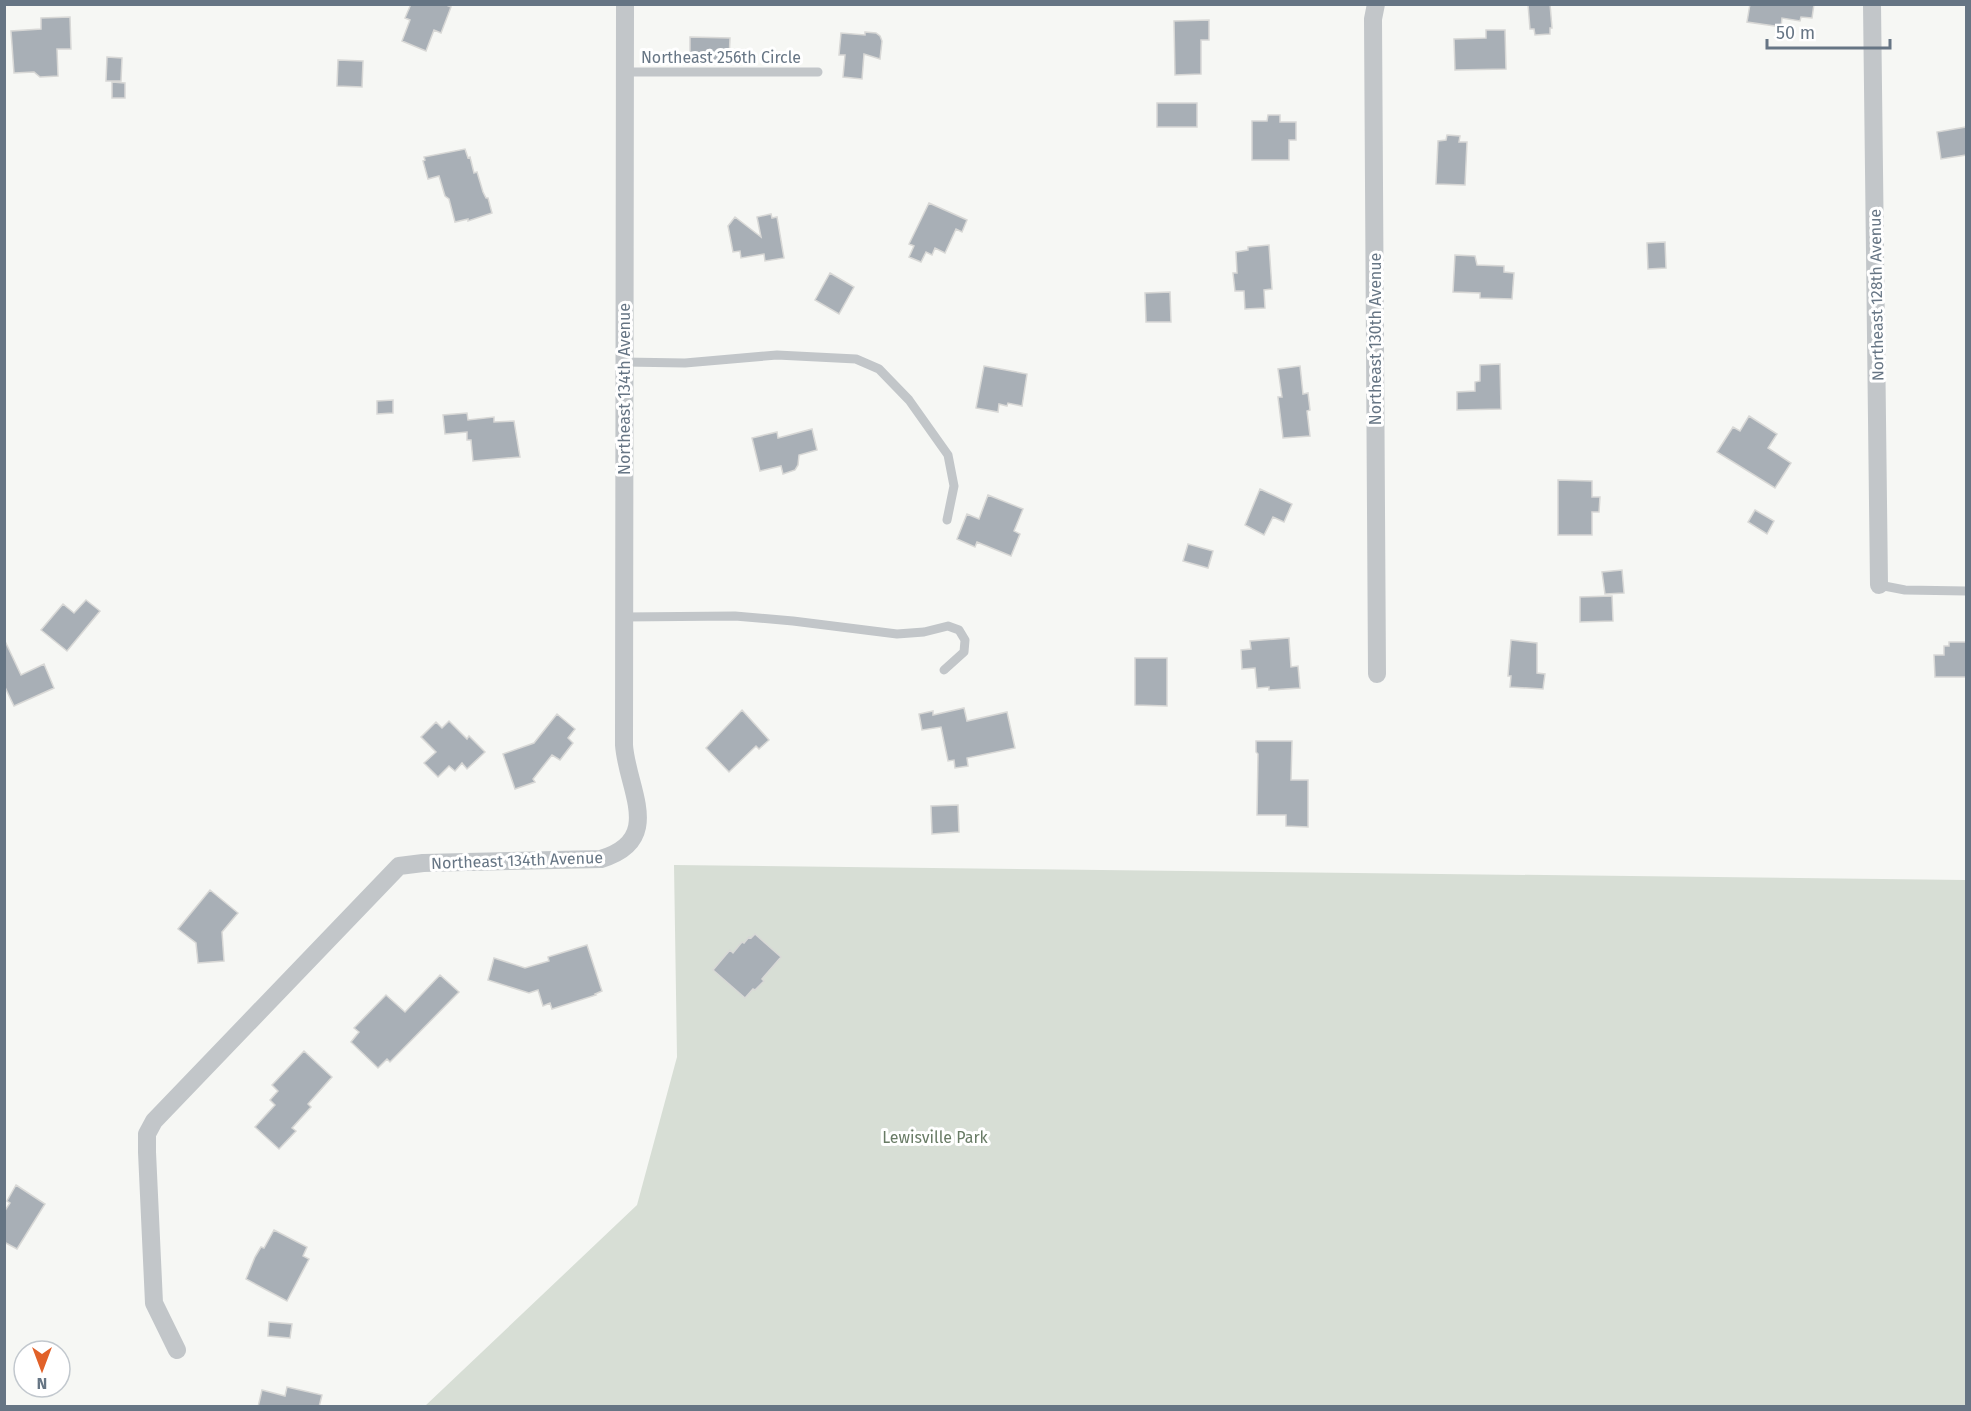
<svg xmlns="http://www.w3.org/2000/svg" width="1971" height="1411" viewBox="0 0 1971 1411" font-family="'Fira Sans',sans-serif">
	<style>
		.green { fill: #d7ded5 }
		.building { fill: #a8afb6; stroke: #d8d8d6; stroke-width: 1.5 }
		.lines { fill: none; stroke-linecap: round; stroke-linejoin: round }
		.service { stroke: #c2c6c9; stroke-width: 9 }
		.minor { stroke: #c2c6c9; stroke-width: 18 }
		.labels { text-anchor: middle; stroke-width: 6; stroke-linejoin: round; paint-order: stroke }
		.street-label { font-size: 16px; fill: #667584; stroke: #fff }
		.park-label { font-size: 16px; fill: #687b65; stroke: #fff }
	</style>
	<rect width="100%" height="100%" fill="#f6f7f4"/>
	<path class="green" d="M674,865L1966,880V1406H425L637,1205L677,1057Z"/>
	<path class="building" d="M411,4H444L451,7L441,33L434,30L426,51L402,41L410,20L405,18Z
		M1528,4H1550L1552,28H1550V34L1535,35L1534,29H1530Z
		M1750,4H1814L1812,18L1801,17L1800,21L1782,18L1781,27L1747,22Z
		M70,17L71,49H57L58,76L40,77L34,72L14,73L11,31L41,29V18Z
		M1209,20V40H1201V74L1175,75L1174,21Z
		M1486,30H1505L1506,69L1455,70L1454,39L1486,38Z
		M865,32L876,33L880,36L882,41L880,59L864,54L862,79L843,77L845,55H839L841,33L865,35Z
		M690,37L730,38L729,61L690,60Z
		M107,57L122,58L121,81H106Z
		M338,60L363,61L362,87L337,86Z
		M112,82L125,83V98H112Z
		M1157,103H1197V127H1157Z
		M1268,115H1280V122H1296V140H1289V160H1252V121H1267Z
		M1966,127V155L1941,159L1937,132Z
		M1447,135L1460,136L1459,142H1467L1465,185L1436,184L1438,141L1446,140Z
		M465,149L468,158L470,157L474,173L477,172L483,192L486,198H488L492,213L468,221V219L455,222L449,199L445,196L439,176L428,179L423,161L425,160L424,157Z
		M929,203L967,220L962,232L956,229L945,253L935,248L932,255L926,252L921,262L909,257L914,246L909,244Z
		M771,214L772,218L777,217L784,258L765,261L764,254L741,258L740,251L733,252L728,226L735,217L761,237L757,217Z
		M1665,242L1666,268L1648,269L1647,243Z
		M1269,245L1272,289L1264,290L1265,308L1245,309L1244,291H1235L1233,273H1237L1236,252L1248,250V247Z
		M1455,255L1475,256L1477,265L1504,266V272L1514,273L1512,299L1480,298V293L1453,292Z
		M830,273L854,287L839,314L815,300Z
		M1170,292L1171,322H1146L1145,293Z
		M1500,364L1501,409L1457,410V392L1475,391V382L1480,381V365Z
		M984,366L1027,374L1022,406L1008,403L1007,406L999,404L998,412L976,408Z
		M1300,366L1303,394L1308,393L1310,410L1307,411L1310,436L1283,438L1278,397H1282L1278,369Z
		M393,400V413L377,414V401Z
		M467,413L468,420L494,417V422L514,421L520,457L473,461L471,440H467V432L445,434L443,415Z
		M1749,416L1777,434L1768,448L1791,463L1775,488L1717,452L1733,427L1740,431Z
		M812,429L817,450L799,455L798,465L795,470L783,474L781,466L760,471L752,438L777,432L778,438Z
		M1558,480L1592,481V497H1600L1599,512H1592V535H1558Z
		M1260,489L1292,504L1284,522L1273,517L1264,535L1245,525Z
		M988,495L1023,509L1014,531L1020,534L1011,556L977,542L975,547L957,539L967,514L979,519Z
		M1755,510L1774,521L1767,534L1748,522Z
		M1188,544L1213,551L1208,568L1183,561Z
		M1622,570L1624,593L1605,594L1602,572Z
		M1612,596L1613,621L1580,622V597Z
		M86,600L100,611L67,651L41,630L63,604L74,613Z
		M1289,638L1291,667L1298,666L1300,688L1269,690V687L1257,688L1255,668L1242,669L1241,650L1251,649L1250,641Z
		M4,639L21,675L44,664L54,688L14,706L4,685Z
		M1511,640L1537,643V673L1545,674L1543,689L1510,687L1511,676H1508Z
		M1949,642H1966V677H1935L1934,655H1944V646H1949Z
		M1135,658H1167V706L1135,705Z
		M964,708L967,721L1007,712L1015,748L967,758L968,766L955,768L954,760L948,761L941,727L922,730L919,714L933,711V715Z
		M742,710L769,740L759,749L756,746L729,772L706,748Z
		M557,714L575,729L568,738L573,743L560,760L552,755L533,779L535,782L515,789L503,754L534,743Z
		M449,721L467,739L469,736L485,752L467,769L462,763L455,771L449,766L438,777L424,763L436,752L421,737L436,722L442,728Z
		M1256,741H1292L1291,780H1308V827L1286,826V815H1257L1258,754L1256,752Z
		M958,805L959,832L932,834L931,806Z
		M210,890L238,913L222,932L224,961L198,963L196,943L178,929Z
		M755,934L781,957L762,979L764,981L755,990L753,989L745,998L713,970L730,950L733,953L742,942L744,943L749,937L751,938Z
		M587,945L602,991L595,994L596,995L552,1009L550,1003L543,1006L538,990L529,993L488,980L494,958L525,968L549,961L548,957Z
		M440,975L459,992L390,1062L387,1059L378,1068L351,1042L359,1032L354,1028L386,995L405,1012Z
		M304,1051L332,1077L308,1104L311,1107L292,1128L296,1131L279,1149L255,1127L275,1105L270,1100L278,1091L272,1085Z
		M16,1185L45,1204L17,1249L4,1242V1212L10,1203L7,1201Z
		M274,1230L307,1247L303,1256L309,1259L287,1301L246,1279L255,1257L261,1247L264,1248Z
		M269,1322L292,1324L290,1338L268,1336Z
		M287,1387L322,1395L319,1407H258L262,1390L285,1396Z"/>
	<g class="lines">
		<path class="service" d="M625,72H818
			M624,362L685,363L777,355L856,359L879,369L909,400L948,455L954,486L947,520
			M1879,585L1905,590L1966,591
			M624,617L735,616L793,621L897,634L924,632L948,626L959,630L965,640L964,652L944,670"/>
		<path class="minor" d="M1376,4L1373,19L1377,674
			M1872,4L1879,585
			M177,1350L154,1303L147,1152V1134L154,1121L399,866L423,863L601,859C665,840 627,789 624,745L625,4"/>
	</g>
	<g class="labels">
		<g class="street-label">
			<text x="721" y="63">Northeast 256th Circle</text>
			<text transform="translate(1876 295) rotate(-91)" y="6">Northeast 128th Avenue</text>
			<text transform="translate(1375 339) rotate(-90)" y="6">Northeast 130th Avenue</text>
			<text transform="translate(624 389) rotate(-90)" y="6">Northeast 134th Avenue</text>
			<text transform="translate(517 860) rotate(-2)" y="6">Northeast 134th Avenue</text>
		</g>
		<g class="park-label">
			<text x="935" y="1143">Lewisville Park</text>
		</g>
	</g>
	<rect width="1971" height="1411" fill="none" stroke="#667584" stroke-width="12"/>
	<g transform="translate(42 1369) rotate(180)"><circle r="28" fill="#ffffff" stroke="#c2c8ce" stroke-width="1.5"/>
	<path d="M0-4.5L10 22L0 15L-10 22Z" fill="#e16129"/>
	<text y="-9" font-size="16" font-weight="bold" text-anchor="middle" fill="#667584">N</text>
	</g>
	<path d="M1767 39v9h123v-9" fill="none" stroke="#667584" stroke-width="3"/>
	<text x="1776" y="39" font-size="18" fill="#667584" stroke="#ffffff" stroke-width="4.5" paint-order="stroke">50 m</text>
</svg>
